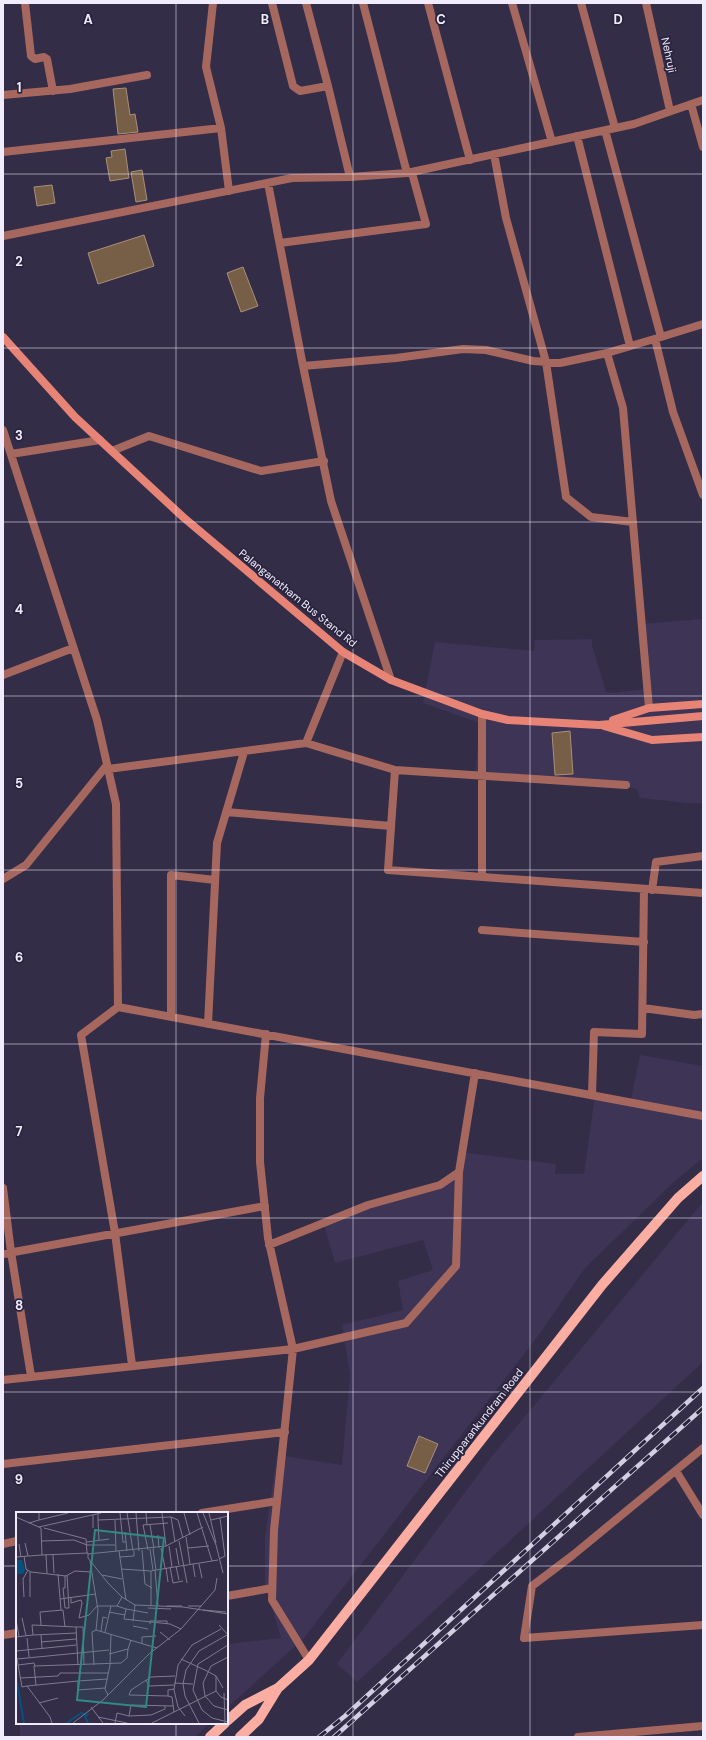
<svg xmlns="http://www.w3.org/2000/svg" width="706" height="1740" viewBox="0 0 706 1740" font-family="'DM Sans',sans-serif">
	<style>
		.built { fill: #3d3456 }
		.building { fill: #775f47; stroke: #aa9076 }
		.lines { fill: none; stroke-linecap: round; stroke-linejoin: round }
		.street { stroke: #a6685e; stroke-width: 8 }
		.secondary { stroke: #e78475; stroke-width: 8 }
		.primary { stroke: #faada0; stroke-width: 10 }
		.rail-casing { stroke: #d3cfe2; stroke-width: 4.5 }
		.rail { stroke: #2a233d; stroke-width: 3; stroke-dasharray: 9; stroke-linecap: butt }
		.grid { fill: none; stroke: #f0ecfe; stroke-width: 1; stroke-opacity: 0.55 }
		.labels { text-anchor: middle; stroke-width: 3.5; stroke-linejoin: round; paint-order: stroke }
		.street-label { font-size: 11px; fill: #f0ecfe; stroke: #2a233d }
		.inset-river { fill: none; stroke: #06527e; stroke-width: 2 }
		.inset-road { fill: none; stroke: #7f7991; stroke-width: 1 }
		.view { fill: #318884; fill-opacity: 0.15; stroke: #318884; stroke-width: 2 }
		.inset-edge { fill: none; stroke: #f0ecfe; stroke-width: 2 }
		.grid-label { font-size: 13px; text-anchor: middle; font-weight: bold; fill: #f0ecfe; stroke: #2a233d; stroke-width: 3.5; stroke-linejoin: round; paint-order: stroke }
	</style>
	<rect width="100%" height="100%" fill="#342d48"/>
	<path class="built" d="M703,619V803H687L640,798L637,789L592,783L475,773L480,723L423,703L435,642L534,651L535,640L592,639V645L606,692L615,693L644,689L640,624Z
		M640,1055L703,1066V1158L676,1180L585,1268L538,1336L304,1638L227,1708V1644L281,1638L265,1585V1536L277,1455L342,1465L350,1375L342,1325L403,1310L398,1281L433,1270L423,1240L335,1263L323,1222L455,1176L460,1152L556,1164L555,1174H584L595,1094L631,1100Z
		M703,1202V1362L357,1682L337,1664L492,1456Z
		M23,1723H210L195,1737H20V1726Z"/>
	<path class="building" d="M126,88L130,115L135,114L138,132L118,134L113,89Z
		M125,149L129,178L110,181L106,158L112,157L111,151Z
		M142,170L147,200L136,202L131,172Z
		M52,185L55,203L37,206L34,187Z
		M144,235L154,266L98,284L88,253Z
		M243,267L258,306L241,312L227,273Z
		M570,731L573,774L555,775L552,733Z
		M419,1436L438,1444L425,1473L407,1466Z"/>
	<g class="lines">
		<path class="street" d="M25,3L31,56L35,59L44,57L47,59L53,91
			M213,3L206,67L221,128L229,191
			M272,3L293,86L300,91L328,86
			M306,3L328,86L350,177
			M363,3L407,173
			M428,3L470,160
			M512,3L552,142
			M581,3L615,128
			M646,3L670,111
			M3,95L70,89L147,75
			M691,104L703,147
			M605,130L661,337L703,324
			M577,136L630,346
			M3,152L221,128
			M494,154L506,218L546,362L566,497L591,517L633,522
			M268,183L303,366L331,501L391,680
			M3,236L292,178L350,177L407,173L634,124L703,100
			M280,243L426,224L412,173
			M655,339L673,412L703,495
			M303,366L396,358L463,349L486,350L533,361L560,363L607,353
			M3,430L97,720L116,804L118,1007L703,1116
			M112,451L149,436L261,471L324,461
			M11,454L100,440
			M3,675L73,648
			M649,708L623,408L607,353L661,337
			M306,743L395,770L388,870L703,893
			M108,769L306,743L343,652
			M395,770L626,785
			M226,812L391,826
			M482,877V714
			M3,879L26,865L107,765
			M652,890L656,862L703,856
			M482,930L644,942
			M118,1007L81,1035L115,1233L132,1365
			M643,1008L694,1015L703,1014
			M171,1017V875L215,880
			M208,1024L217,843L244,752
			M266,1034L260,1098V1162L268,1238L293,1349L274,1530L272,1600L309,1660
			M592,1095L594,1032L642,1034L644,889
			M3,1188L11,1252L31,1376
			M269,1245L368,1205L440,1185L459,1172L475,1073
			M3,1254L265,1206
			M3,1380L293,1349L406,1323L456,1266L459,1172
			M703,1448L573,1555L532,1586L524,1638L703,1625
			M3,1464L285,1432
			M676,1471L703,1515
			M202,1513L277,1501
			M3,1544L17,1541
			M227,1596L272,1588
			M3,1635L17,1633
			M578,1737L703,1726"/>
		<path class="secondary" d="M3,337L75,417L183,517L343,652L391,680L482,714L508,720L599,725L703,716
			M613,720L649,708L703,704
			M604,726L652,740L703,737"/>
		<path class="primary" d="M227,1721L245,1705L278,1688
			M210,1737L225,1723
			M240,1737L259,1719L278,1688L309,1660L602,1285L678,1198L703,1176"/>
		<defs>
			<path id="rail" d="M319,1737L345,1716L703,1388
				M334,1737L703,1408"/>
		</defs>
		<use href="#rail" class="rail-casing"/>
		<use href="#rail" class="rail"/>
	</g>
	<path class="grid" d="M176,3V1513M353,3V1737M530,3V1737M3,174H703M3,348H703M3,522H703M3,696H703M3,870H703M3,1044H703M3,1218H703M3,1392H703M3,1566H17M227,1566H703M176,1723V1737"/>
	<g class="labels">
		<g class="street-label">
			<text transform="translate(669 55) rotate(78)" y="4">Nehruji</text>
			<text transform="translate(298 598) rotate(39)" y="4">Palanganatham Bus Stand Rd</text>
			<text transform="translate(479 1423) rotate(-52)" y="4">Thirupparankundram Road</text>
		</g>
	</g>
	<g transform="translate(16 1512)">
		<rect width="212" height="212" fill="#342d48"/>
		<path d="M0,48H6L9,58L7,62H0Z" fill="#06527e"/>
		<path class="inset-river" d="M0,165L8,211M51,211L65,201L71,203L69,205L72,211"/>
		<path class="inset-road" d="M104,1L107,30H110M111,1L117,39M120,1L123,39M130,1L131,13M146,1L150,34M168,1L174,23M181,1L196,49M187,1L200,33L207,61M193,1L200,31M82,2V8L155,5L162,8L167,26M77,3V16M0,5L25,16L26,43L72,41V46L92,71L106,85L119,93L167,95L212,102M155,5L159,30M23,8L52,1M82,8L83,28M99,8L100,39M195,8L212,4M13,11L23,8V1M134,13L138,37M23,15L85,1M28,16L70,27L71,41M109,20L111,39M142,23L143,36M170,25L174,52M26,29L58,28L71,33H99M163,29L171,71M71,30L93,27M9,31L12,44M3,32L5,45M153,34L156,55M145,36L149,56M160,36L163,53M172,36L193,34M134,37L137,58M137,37L140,58L202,48M126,38L129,72L136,76M132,38L127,13L152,11M103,39L110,88M72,42L150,34L187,15M30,43L31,61M37,43L38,61M8,44L10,57L15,60L50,64L59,59L75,60M0,45L26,43M104,45L118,44V39M203,47L209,44L204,6M74,49L82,98L80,118L141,136M177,52L179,65M183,52L186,66M160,54L163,68M154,55L157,71L167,69M150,56L152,70M105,57L135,59M139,58L142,94M42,62L45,98M86,63L106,67M49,64V76H47L49,96H53L51,63M8,85L7,67L12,58M14,85V60M55,85V91L65,88L66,91L63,106L73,103L81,94M44,87L80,82M82,94H101L106,85M101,94L110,97L108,107L154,112L165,117M135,94V59L140,58M151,94H166M172,94H185M132,96L155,97M110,97L132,101M187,98L210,100M93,100L109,103M6,106L10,124M0,108L3,124M117,109L119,93M134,112V109H151V112M25,113L24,100L47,98L49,115M203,113L212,123M117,114L132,117M60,115H67L68,153M85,119L87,105L91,106M89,120L95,94M144,120L154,128M17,123L60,121M25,123L26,136M0,125L17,123L16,113L60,115L62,153M11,126L13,145M25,130L60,127M126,131V125L140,124M212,133L182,152L177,178L186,198L196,206L212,210M0,139L60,133M93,142L112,137L115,128M212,145L195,154L187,171L189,184L198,194L212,198M165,147L191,159M2,153L18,151L19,154M78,153L76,120L80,118M191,159L200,164V179M200,164L207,176M4,166L42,164L44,161H92M130,168L133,174L158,173M62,169L91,167M158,171L177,172M20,173L18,154L105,151L111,146L112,137M11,174L6,175L1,147L93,138M158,177L152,178V184L113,183L115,178L135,165L159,164M208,181L209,211M92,183L89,177L94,153L95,122M152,184L156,185L158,200M23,191L42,186M75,195L87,211M113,204L135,203L149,197V194M169,204L162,195L158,178L162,153L176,133L205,117M82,205L111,211M36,211L34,205L11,174L62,169V178L89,176M57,211L87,188L133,142L165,117L199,78L201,66M99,211L101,201L113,204L115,193L157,194M136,211L200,179L205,185L212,188M183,211L169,184L167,172L170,158L183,139L211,123"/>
		<path class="view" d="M79,18L148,26L130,195L61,188Z"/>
		<rect width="212" height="212" class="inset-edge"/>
	</g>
	<g class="grid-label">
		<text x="88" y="24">A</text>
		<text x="265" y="24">B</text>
		<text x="441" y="24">C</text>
		<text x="618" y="24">D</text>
		<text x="19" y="92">1</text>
		<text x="19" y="266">2</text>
		<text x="19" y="440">3</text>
		<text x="19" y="614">4</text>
		<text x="19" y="788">5</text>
		<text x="19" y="962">6</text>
		<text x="19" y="1136">7</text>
		<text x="19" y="1310">8</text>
		<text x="19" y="1484">9</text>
	</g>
	<rect width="706" height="1740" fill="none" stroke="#f0ecfe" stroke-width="8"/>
</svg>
